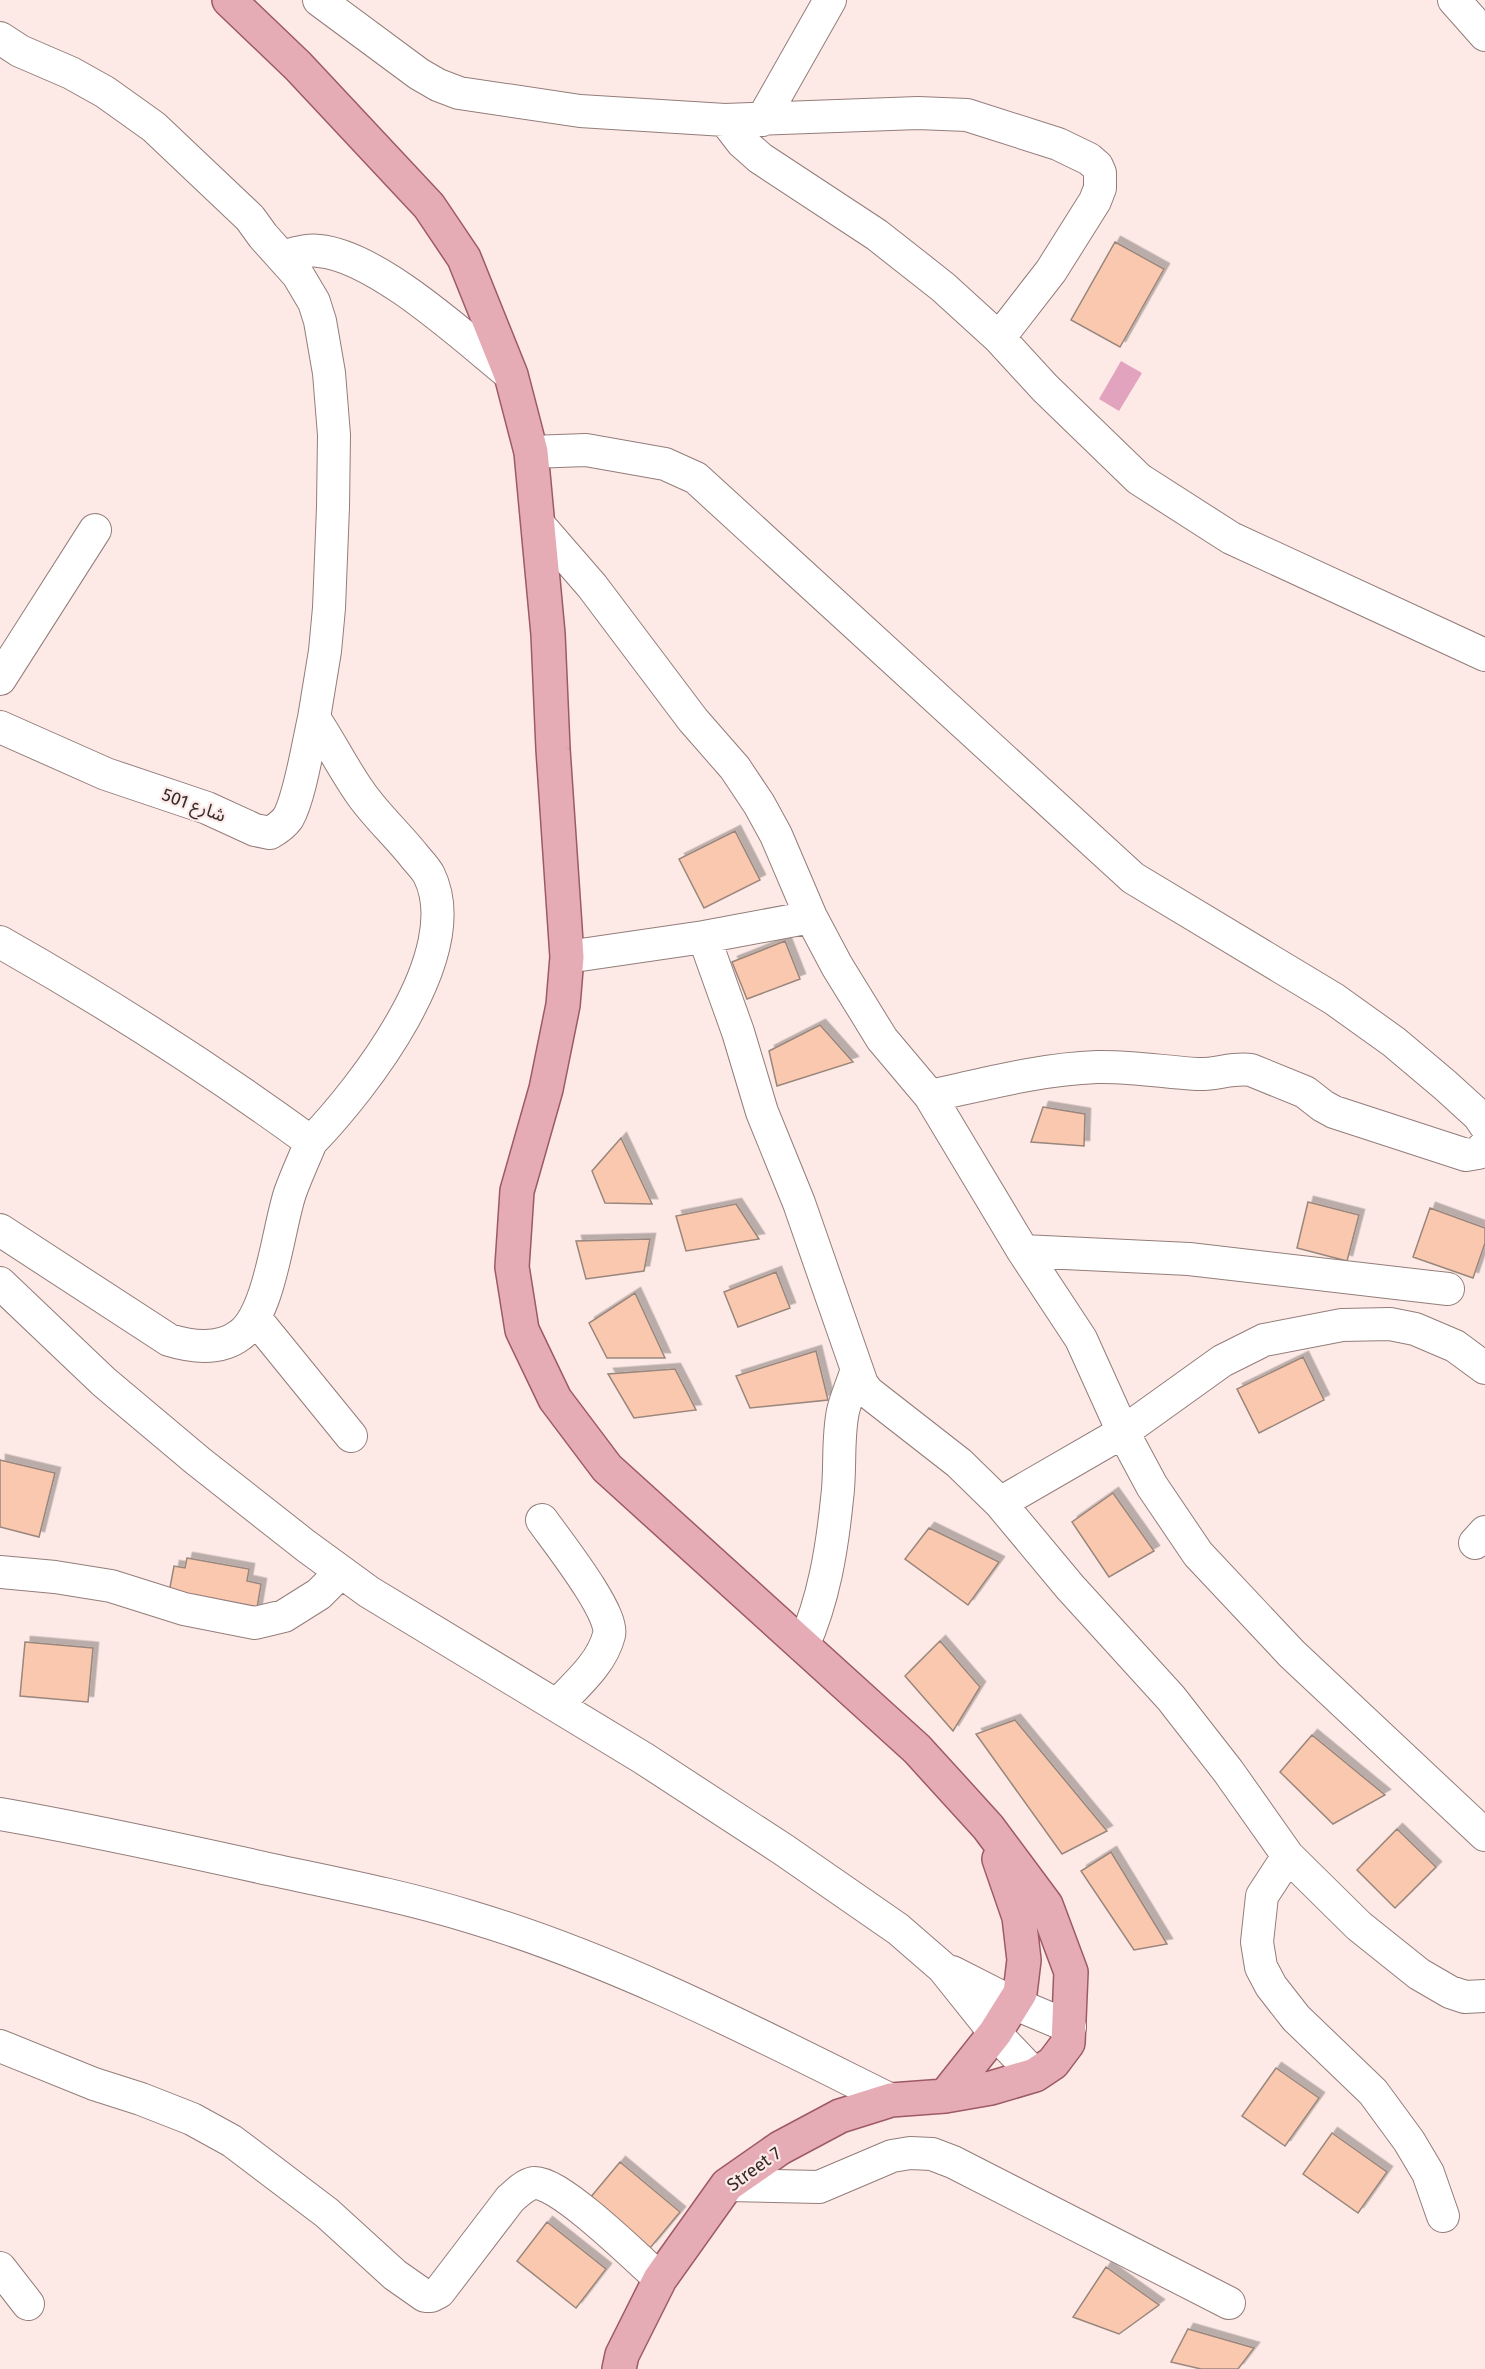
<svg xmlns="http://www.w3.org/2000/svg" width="1485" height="2369" viewBox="0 0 1485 2369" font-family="'Fira Sans','Noto Sans Arabic',sans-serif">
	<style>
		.water { fill: #e2a3be }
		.building { fill: #fac8af; stroke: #99867c; stroke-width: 1.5; filter: url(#shadow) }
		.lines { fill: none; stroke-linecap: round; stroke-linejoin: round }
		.minor-casing { stroke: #937d7a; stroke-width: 34 }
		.major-casing { stroke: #9d5a64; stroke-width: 36 }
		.minor { stroke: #fff; stroke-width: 32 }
		.major { stroke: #e6acb5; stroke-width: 33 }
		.labels { text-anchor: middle; stroke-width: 4.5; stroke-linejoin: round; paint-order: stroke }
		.street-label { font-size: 18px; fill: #322928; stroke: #fdeae7 }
	</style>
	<defs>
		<filter id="shadow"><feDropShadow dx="5.5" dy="-5.5" stdDeviation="0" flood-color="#0004"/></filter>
	</defs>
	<rect width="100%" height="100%" fill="#fdeae7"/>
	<path class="water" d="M1121,361L1142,373L1119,411L1099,399Z"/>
	<path class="building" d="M1115,242L1164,269L1120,347L1071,320Z
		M735,831L760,880L704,908L679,859Z
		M785,941L800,979L747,999L732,962Z
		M820,1025L853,1062L777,1086L769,1051Z
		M1043,1107L1085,1114L1084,1146L1031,1142Z
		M621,1138L652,1204L605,1203L592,1171Z
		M1308,1202L1359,1215L1347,1261L1297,1248Z
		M736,1204L759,1239L686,1251L676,1216Z
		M1430,1208L1485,1228V1243L1473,1278L1413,1257Z
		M650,1239L644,1271L586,1279L576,1241Z
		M776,1272L790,1308L738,1327L724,1292Z
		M635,1293L665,1358H607L589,1323Z
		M816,1351L828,1400L750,1408L736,1376Z
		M1303,1357L1324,1400L1259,1433L1237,1389Z
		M675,1369L696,1410L634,1418L608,1374Z
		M0,1460L55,1473L39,1537L0,1527Z
		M1113,1493L1154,1551L1109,1577L1072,1522Z
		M929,1528L999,1562L968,1605L905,1559Z
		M187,1558L249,1569L247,1581L261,1584L256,1614L168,1598L174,1566L185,1568Z
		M940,1641L980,1687L953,1731L905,1676Z
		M25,1642L93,1648L88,1702L20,1696Z
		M1015,1720L1107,1831L1062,1854L976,1734Z
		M1312,1735L1385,1795L1333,1824L1280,1772Z
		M1397,1829L1436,1867L1395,1908L1357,1870Z
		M1111,1852L1167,1944L1134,1950L1081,1871Z
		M1276,2068L1319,2098L1285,2146L1242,2116Z
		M1332,2133L1387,2172L1358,2213L1303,2174Z
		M620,2162L680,2212L650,2248L590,2198Z
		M547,2222L606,2269L576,2308L517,2261Z
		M1106,2267L1159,2305L1119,2334L1073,2317Z
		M1188,2329L1254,2348L1238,2369H1201L1171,2362Z"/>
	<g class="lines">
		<defs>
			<path id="minor" d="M319,0L419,74L438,85L459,93L580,111L725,120L918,113L967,115L1058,144L1089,159L1097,166L1100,173V188L1095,201L1051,271L999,338
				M1454,0L1485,35
				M0,38L20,51L71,73L105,92L154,127L250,218L263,236L298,275L314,302L320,321L329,373L334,435L333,507L329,608L325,651L314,718C330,742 343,768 359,791C375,815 398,835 415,857C420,863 426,869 429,875C468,954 363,1088 311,1142C211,1069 108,1003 0,942
				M725,120L742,142L760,158L877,235L943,287L999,338L1045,388L1139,479L1231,538L1485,655
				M762,120L830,0
				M283,256C294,254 308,249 319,251C377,256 465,338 511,375
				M531,452L586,450L665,464L696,478L1133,878L1334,999L1394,1042L1445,1085L1479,1116L1485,1125
				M539,525L592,586L693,720L735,768L759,804L776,835L811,917L837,966L882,1039L930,1096L1023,1251L1081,1339L1123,1432L1152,1486L1198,1554L1292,1654L1485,1835
				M0,679L95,530
				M0,727L106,774L207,808L255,830L270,833C277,829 283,825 288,818C300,797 308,744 314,718
				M704,937L811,917
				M567,957L704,937L738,1032L762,1112L799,1203L862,1384L868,1392L959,1463L1000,1503L1070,1587L1171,1698L1228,1771L1288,1856L1359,1926L1419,1974L1450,1992L1465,1997L1485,1996
				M930,1096C985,1084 1041,1069 1097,1067C1130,1066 1164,1072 1197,1074C1216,1075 1233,1067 1251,1070L1305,1092L1323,1106L1334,1112L1466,1155L1478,1153L1485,1146
				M0,1230L169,1340C192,1347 219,1351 240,1335C270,1314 278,1229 290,1193C296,1176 304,1159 311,1142
				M1023,1251L1189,1259L1448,1289
				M0,1283L104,1382L198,1461L306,1546L369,1592L643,1758L784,1850L898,1929L943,1968L995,2033L1035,2075
				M255,1318L351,1436
				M1000,1503L1123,1432L1222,1361L1264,1340L1342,1325L1390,1324L1415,1329L1455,1346L1485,1368
				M542,1520C556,1540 615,1614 609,1635C602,1663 577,1684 557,1705
				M1475,1543L1485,1532
				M0,1572L55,1577L111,1586L184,1609L255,1623L284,1616L319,1594L341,1572
				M803,1646C824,1599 832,1549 837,1499C841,1470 837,1440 843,1411C846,1398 852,1385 856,1372
				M0,1814C92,1830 183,1850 273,1870C339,1884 406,1897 471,1917C618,1961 754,2032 891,2100
				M1288,1856L1262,1896L1257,1942L1261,1967L1271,1986L1296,2018L1373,2092L1409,2141L1428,2173L1443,2216
				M952,1972L1013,2003L1070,2027
				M0,2046L94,2084L141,2099L192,2119L232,2141L327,2213L395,2275L425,2296H431L439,2292L510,2199C517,2193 524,2185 534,2183C558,2180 639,2260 660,2279
				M727,2185L819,2187L892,2156L910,2153L932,2154L953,2162L1229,2303
				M0,2268L28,2304"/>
			<path id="major" d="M229,0L298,66L429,206L464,258L511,375L531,452L548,634L553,749L567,957L563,1005L546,1089L517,1191L512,1267L522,1330L555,1399L607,1468L917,1749L988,1827L1046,1905L1071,1972L1068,2043L1053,2063L1035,2075L991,2088L945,2096L891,2100L840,2116L780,2148L727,2185L660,2279L622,2355L619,2369
				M945,2096L995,2033L1020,1993L1024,1960L1019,1917L999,1859"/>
		</defs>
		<use href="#minor" class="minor-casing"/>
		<use href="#major" class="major-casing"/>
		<use href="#minor" class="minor"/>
		<use href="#major" class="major"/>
	</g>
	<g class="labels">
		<g class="street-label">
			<text transform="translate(194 805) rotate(20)" y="6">شارع 501</text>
			<text transform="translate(754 2169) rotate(-36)" y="6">Street 7</text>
		</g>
	</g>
</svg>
